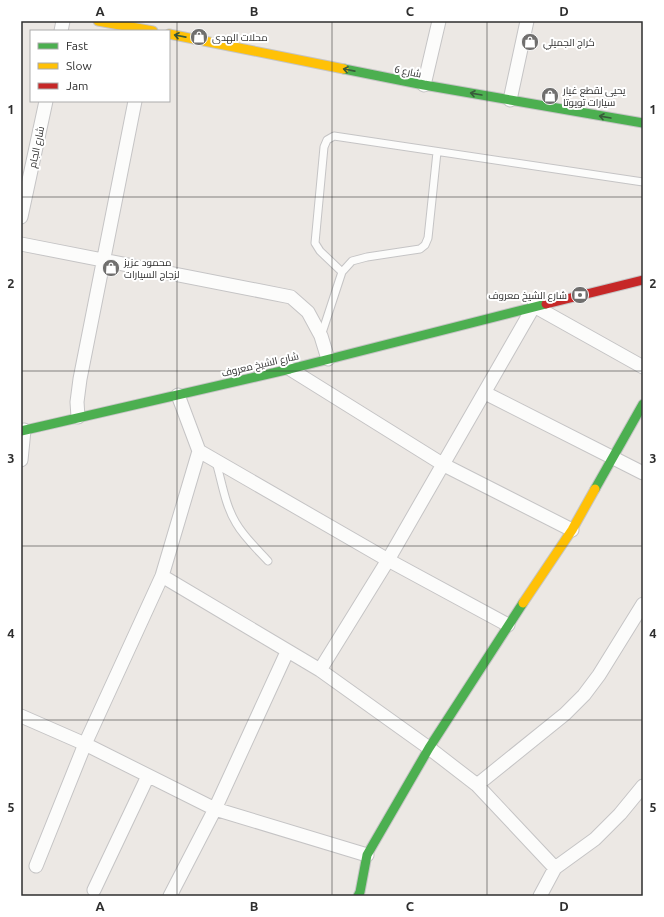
<svg xmlns="http://www.w3.org/2000/svg" width="664" height="917" viewBox="0 0 664 917" font-family="Ubuntu,Cairo,sans-serif">
	<style>
		.lines { fill: none; stroke-linecap: round; stroke-linejoin: round }
		.lane-casing { stroke: #c5c4c5; stroke-width: 9 }
		.street-casing { stroke: #c5c4c5; stroke-width: 15 }
		.fast-casing { stroke: #c5c4c5; stroke-width: 11 }
		.slow-casing { stroke: #c5c4c5; stroke-width: 11 }
		.jam-casing { stroke: #c5c4c5; stroke-width: 11 }
		.lane { stroke: #fcfcfb; stroke-width: 7 }
		.street { stroke: #fcfcfb; stroke-width: 13 }
		.fast { stroke: #4caf50; stroke-width: 9 }
		.slow { stroke: #ffc107; stroke-width: 9 }
		.jam { stroke: #c62828; stroke-width: 9 }
		.oneway { stroke: #385b3a }
		.grid { fill: none; stroke: #2e2e2e; stroke-width: 1; stroke-opacity: 0.55 }
		.labels { text-anchor: middle; stroke-width: 4; stroke-linejoin: round; paint-order: stroke }
		.poi-label { font-size: 10px; fill: #2e2e2e; stroke: #fff; text-anchor: start }
		.street-label { font-size: 10px; fill: #2e2e2e; stroke: #fff }
		.neatline { fill: none; stroke: #2e2e2e; stroke-width: 1.5 }
		.grid-label { font-size: 13px; text-anchor: middle; font-weight: bold; fill: #2e2e2e }
	</style>
	<rect width="100%" height="100%" fill="#ece8e4"/>
	<g class="lines">
		<defs>
			<path id="lane" d="M342,272L352,261L367,257L420,249L425,245L428,238L437,152
				M321,336L342,272L320,251L315,243L324,147L327,140L334,136L643,182
				M216,462C222,482 225,505 236,523C244,537 257,549 268,561"/>
			<path id="street" d="M61,31L63,21
				M424,85L439,21
				M510,100L527,21
				M21,217L46,101
				M21,244L291,297L308,312L321,336L328,359
				M290,369L444,465L572,530
				M485,393L643,473
				M78,417L77,402L80,379L135,101
				M199,451L388,560L508,625
				M21,460L24,430
				M162,576L320,670L429,748L477,785L555,868
				M320,670L388,560L534,306L643,367
				M21,716L85,744L215,809L367,855
				M477,785L565,714L584,695L599,675L643,604
				M36,866L85,744L162,576L199,451L178,395
				M94,890L148,776
				M170,896L215,809L287,652
				M540,896L555,868L595,839L620,814L643,786"/>
			<path id="fast" d="M344,69L424,85L643,123
				M21,431L290,369L546,304
				M595,489L643,404
				M358,896L360,892L367,855L429,748L523,603"/>
			<path id="slow" d="M98,21L153,31
				M169,34L344,69
				M523,603L572,530L595,489"/>
			<path id="jam" d="M546,304L643,280"/>
		</defs>
		<use href="#lane" class="lane-casing"/>
		<use href="#street" class="street-casing"/>
		<use href="#fast" class="fast-casing"/>
		<use href="#slow" class="slow-casing"/>
		<use href="#jam" class="jam-casing"/>
		<use href="#lane" class="lane"/>
		<use href="#street" class="street"/>
		<use href="#fast" class="fast"/>
		<use href="#slow" class="slow"/>
		<use href="#jam" class="jam"/>
	</g>
	<defs><path id="oneway-shaft" d="M-6 0H5M1.5-3L5.5 0L1.5 3" fill="none" stroke-width="1.6" stroke-linecap="round" stroke-linejoin="round"/></defs>
	<g class="oneway">
		<use href="#oneway-shaft" transform="translate(180 36) rotate(-169)"/>
		<use href="#oneway-shaft" transform="translate(349 70) rotate(-169)"/>
		<use href="#oneway-shaft" transform="translate(476 94) rotate(-170)"/>
		<use href="#oneway-shaft" transform="translate(605 117) rotate(-170)"/>
	</g>
	<path class="grid" d="M177,21V896M332,21V896M487,21V896M21,197H643M21,371H643M21,546H643M21,720H643"/>
	<defs>
		<symbol id="shop-disc" viewBox="-11 -11 22 22"><circle r="9.5" fill="#706f6e" stroke="#fff"/><path d="M-5-2.5h2.3a2.7 3.5 0 0 1 5.4 0H5L5.5 6h-11ZM-1.5-2.5h3a1.5 2.3 0 0 0-3 0Z" fill="#fff"/></symbol>
		<symbol id="bank-disc" viewBox="-11 -11 22 22"><circle r="9.5" fill="#706f6e" stroke="#fff"/><path d="M-6-4H6V4H-6ZM0-2.3a2.3 2.3 0 1 0 0 4.6a2.3 2.3 0 1 0 0-4.6Z" fill="#fff"/></symbol>
	</defs>
	<g fill-rule="evenodd">
		<use href="#shop-disc" x="189" y="27" width="20" height="20"/>
		<use href="#shop-disc" x="520" y="32" width="20" height="20"/>
		<use href="#shop-disc" x="540" y="86" width="20" height="20"/>
		<use href="#shop-disc" x="101" y="258" width="20" height="20"/>
		<use href="#bank-disc" x="570" y="285" width="20" height="20"/>
	</g>
	<g class="labels">
		<g class="poi-label">
			<text x="212" y="41">محلات الهدى</text>
			<text x="543" y="46">كراج الجميلي</text>
			<text x="563" y="94">يحيى لقطع غيار<tspan x="563" dy="12">سيارات تويوتا</tspan></text>
			<text x="124" y="266">محمود عزيز<tspan x="124" dy="12">لزجاج السيارات</tspan></text>
			<text x="567" y="299" text-anchor="end">شارع الشيخ معروف</text>
		</g>
		<g class="street-label">
			<text transform="translate(408 71) rotate(11)" y="4">شارع 6</text>
			<text transform="translate(36 147) rotate(-78)" y="4">شارع الجام</text>
			<text transform="translate(260 364) rotate(-13)" y="4">شارع الشيخ معروف</text>
		</g>
	</g>
	<rect width="664" height="917" fill="none" stroke="#ffffff" stroke-width="44"/>
	<rect x="30" y="30" width="140" height="72" fill="#ffffff" stroke="#ababab"/>
	<rect x="38" y="43" width="20" height="6" fill="#4caf50" stroke="#ababab"/>
	<text x="66" y="50" font-size="12" fill="#2e2e2e">Fast</text>
	<rect x="38" y="63" width="20" height="6" fill="#ffc107" stroke="#ababab"/>
	<text x="66" y="70" font-size="12" fill="#2e2e2e">Slow</text>
	<rect x="38" y="83" width="20" height="6" fill="#c62828" stroke="#ababab"/>
	<text x="66" y="90" font-size="12" fill="#2e2e2e">Jam</text>
	<rect x="22" y="22" width="620" height="873" class="neatline"/>
	<g class="grid-label">
		<text x="100" y="16">A</text>
		<text x="254" y="16">B</text>
		<text x="410" y="16">C</text>
		<text x="564" y="16">D</text>
		<text x="11" y="114">1</text>
		<text x="653" y="114">1</text>
		<text x="11" y="288">2</text>
		<text x="653" y="288">2</text>
		<text x="11" y="463">3</text>
		<text x="653" y="463">3</text>
		<text x="11" y="638">4</text>
		<text x="653" y="638">4</text>
		<text x="11" y="812">5</text>
		<text x="653" y="812">5</text>
		<text x="100" y="911">A</text>
		<text x="254" y="911">B</text>
		<text x="410" y="911">C</text>
		<text x="564" y="911">D</text>
	</g>
</svg>
